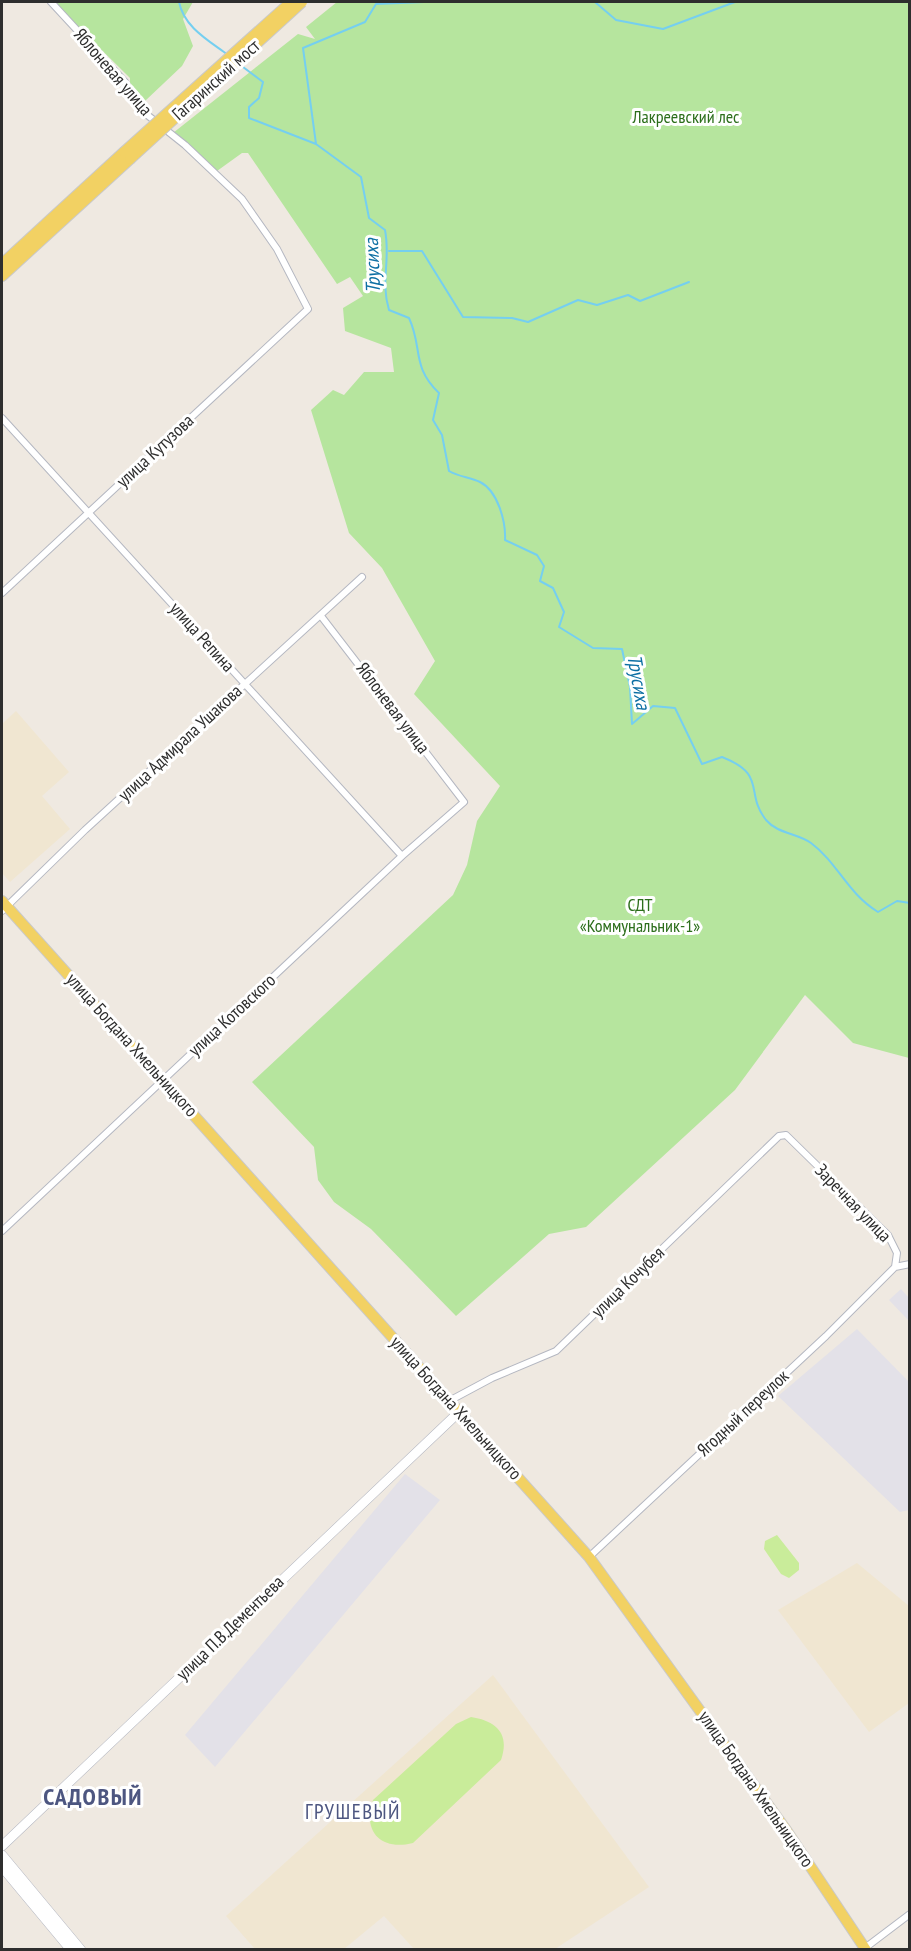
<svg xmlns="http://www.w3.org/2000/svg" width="911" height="1951" viewBox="0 0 911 1951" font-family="'PT Sans Narrow',sans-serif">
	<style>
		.industrial { fill: #e3e1e8 }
		.education { fill: #f0e6d1 }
		.green { fill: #b6e59e }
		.pitch { fill: #c9ec9a }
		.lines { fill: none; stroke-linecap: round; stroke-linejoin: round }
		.stream { stroke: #75cff0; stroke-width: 2 }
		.street-casing { stroke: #b4b7c1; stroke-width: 8 }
		.secondary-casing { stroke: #b4b7c1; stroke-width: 10 }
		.primary-casing { stroke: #c9c9c9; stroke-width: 12 }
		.street { stroke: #fff; stroke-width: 6 }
		.secondary { stroke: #fff; stroke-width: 9 }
		.primary { stroke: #f2d163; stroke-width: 10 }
		.primary-bridge-casing { stroke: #c9c9c9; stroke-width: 12; stroke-linecap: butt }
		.primary-bridge { stroke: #f2d163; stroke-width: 10 }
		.labels { text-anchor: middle; stroke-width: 6; stroke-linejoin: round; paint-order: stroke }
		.street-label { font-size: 18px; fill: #2e2e2e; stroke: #fff }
		.park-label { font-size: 18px; fill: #2c6e1b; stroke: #fff }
		.water-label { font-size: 20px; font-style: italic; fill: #0d6fa3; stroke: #fff }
		.quarter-label { font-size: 21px; letter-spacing: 1.5px; fill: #4d5680; stroke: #fff }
		.district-label { font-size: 24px; font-weight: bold; letter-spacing: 1.5px; fill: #4d5680; stroke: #fff }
	</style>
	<rect width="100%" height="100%" fill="#efe9e1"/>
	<path class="industrial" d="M901,1289L909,1298V1321L889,1300Z
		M857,1329L909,1382V1510L900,1512L778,1396Z
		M405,1474L440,1500L215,1767L185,1735Z"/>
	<path class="education" d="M16,711L69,772L42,796L70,829L10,882L2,873V724Z
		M857,1563L909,1606V1703L869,1732L778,1610Z
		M493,1675L649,1887L555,1949H414L384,1916L344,1949H255L226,1916Z"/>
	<path class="green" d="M53,2H193L183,19L193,46L182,66L145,101L130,90V78Z
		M337,2H909V1058L853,1043L805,995L735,1090L586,1227L549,1234L456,1316L371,1229L334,1202L318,1180L314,1147L252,1082L453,895L467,865L477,821L500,786L414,694L435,661L382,568L349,533L311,410L333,390L344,395L364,372H394L391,348L345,331L343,308L363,296L350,277L337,284L248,153H242L217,171L173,133L298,34L315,39L306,27Z"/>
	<path class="pitch" d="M777,1535L799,1563V1570L789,1578L781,1574L764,1549L765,1541Z
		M471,1717C497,1721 510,1734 501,1760L413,1843C381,1851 362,1832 373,1800L456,1724Z"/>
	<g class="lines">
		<path class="stream" d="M179,2C184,27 208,40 228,55
			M595,2L616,20L663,29L735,2
			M239,64L263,82L259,98L249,107V118L316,144L361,177L369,218L385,230C391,261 380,280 389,310L409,318C423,348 411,366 439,393L433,420L442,435L449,471C459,477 470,477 480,482C498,491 506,522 505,540L537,555L544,566L540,581L553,588L564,612L559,627L593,648L622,649L630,687L632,724L653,706L675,708L702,764L722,757C768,775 744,792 766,820C778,834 797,833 811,843C838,863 847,893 878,912L897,901L910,903
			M316,144L303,48L365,22L376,4L424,2
			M389,251H422L463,317L512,318L528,322L578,300L597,305L628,295L640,301L689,282"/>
		<defs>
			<path id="street" d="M2,418L402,856
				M2,593L308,309L277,249L242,199L185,145L141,110L125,82L51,2
				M2,911L85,830L362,577
				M2,1231L402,856L464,802L321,616
				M895,1267L910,1264
				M449,1401L492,1378L556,1351L779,1136L786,1135L888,1235L897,1253L895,1267
				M589,1557L826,1336L895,1267
				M865,1948L910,1914"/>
			<path id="secondary" d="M2,1846L459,1412
				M2,1855L81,1950
				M2,1867L71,1950"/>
			<path id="primary" d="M2,264L124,152
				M2,276L130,159
				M2,901L589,1557L786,1830L866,1950"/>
		</defs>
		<use href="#street" class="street-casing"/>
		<use href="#secondary" class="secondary-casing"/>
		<use href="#primary" class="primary-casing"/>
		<use href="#street" class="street"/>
		<use href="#secondary" class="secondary"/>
		<use href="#primary" class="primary"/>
		<defs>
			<path id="primary-bridge" d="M124,152L291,2
				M130,159L302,2"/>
		</defs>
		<use href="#primary-bridge" class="primary-bridge-casing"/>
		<use href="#primary-bridge" class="primary-bridge"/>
	</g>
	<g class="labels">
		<g class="street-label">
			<text transform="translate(113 72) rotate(49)" y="6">Яблоневая улица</text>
			<text transform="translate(216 80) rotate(-42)" y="6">Гагаринский мост</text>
			<text transform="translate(155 451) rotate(-43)" y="6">улица Кутузова</text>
			<text transform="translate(202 637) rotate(48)" y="6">улица Репина</text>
			<text transform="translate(393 708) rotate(53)" y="6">Яблоневая улица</text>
			<text transform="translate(180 743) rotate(-43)" y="6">улица Адмирала Ушакова</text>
			<text transform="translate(232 1015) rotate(-43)" y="6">улица Котовского</text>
			<text transform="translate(132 1045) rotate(48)" y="6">улица Богдана Хмельницкого</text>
			<text transform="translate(853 1203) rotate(46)" y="6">Заречная улица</text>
			<text transform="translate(628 1282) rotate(-44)" y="6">улица Кочубея</text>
			<text transform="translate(456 1408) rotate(48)" y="6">улица Богдана Хмельницкого</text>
			<text transform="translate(743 1413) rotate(-43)" y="6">Ягодный переулок</text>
			<text transform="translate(230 1628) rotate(-44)" y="6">улица П.В.Дементьева</text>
			<text transform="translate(756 1789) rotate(55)" y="6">улица Богдана Хмельницкого</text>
		</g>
		<g class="park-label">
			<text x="686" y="123">Лакреевский лес</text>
			<text x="640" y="911">СДТ<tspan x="640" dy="21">«Коммунальник-1»</tspan></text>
		</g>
		<g class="water-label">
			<text transform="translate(372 266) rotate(-92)" y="7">Трусиха</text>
			<text transform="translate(639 682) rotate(80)" y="7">Трусиха</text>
		</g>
		<g class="quarter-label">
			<text x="353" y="1819">ГРУШЕВЫЙ</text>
		</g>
		<g class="district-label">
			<text x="93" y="1805">САДОВЫЙ</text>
		</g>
	</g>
	<rect width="911" height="1951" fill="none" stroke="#2e2e2e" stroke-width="6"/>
</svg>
